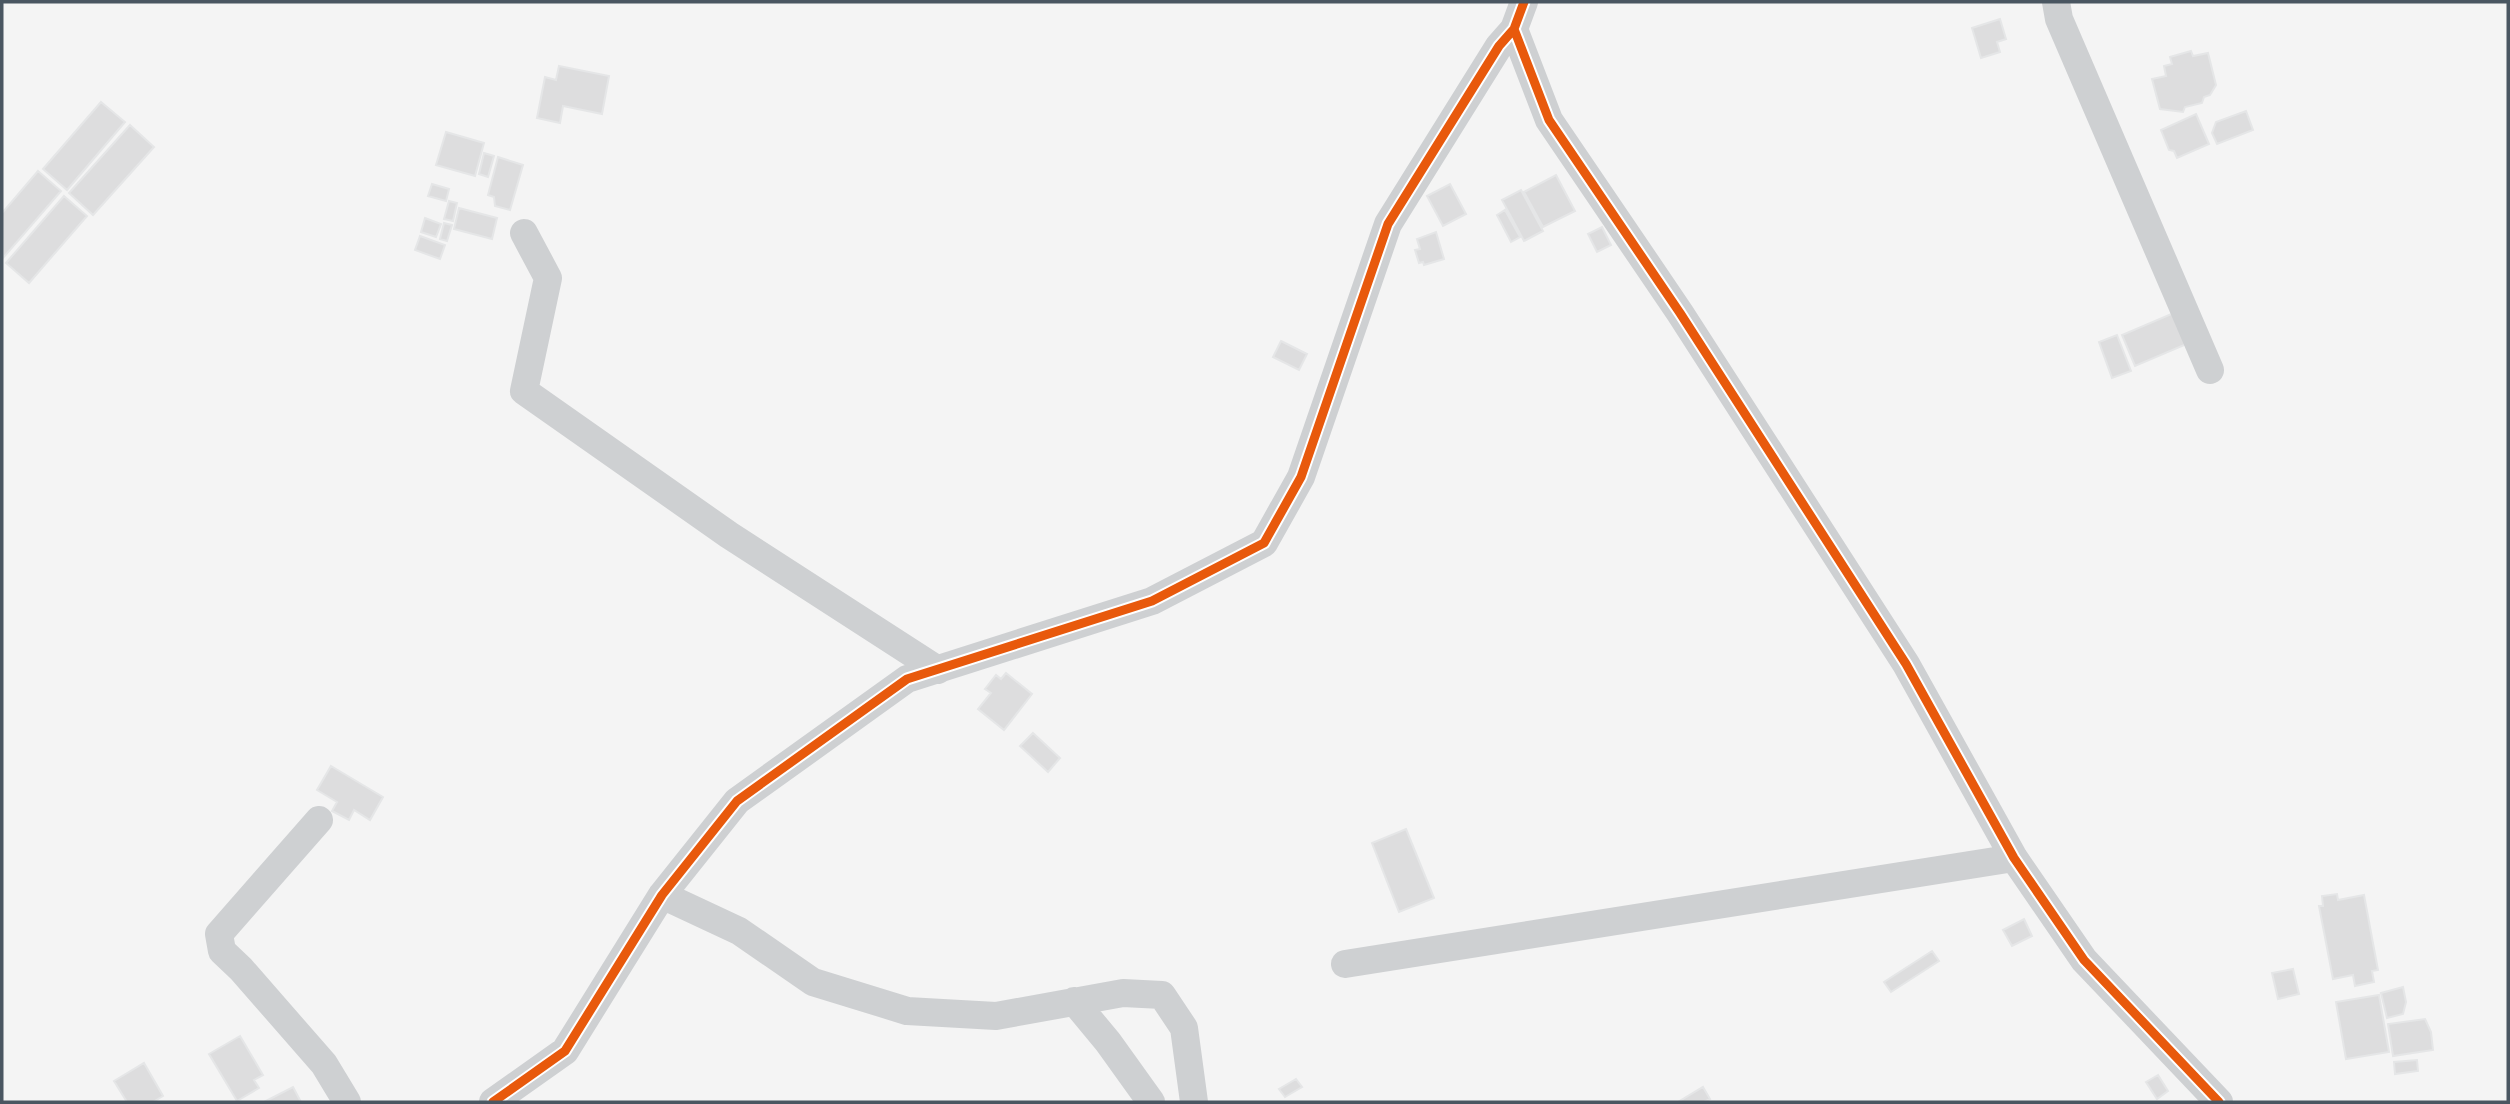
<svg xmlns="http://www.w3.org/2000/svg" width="2510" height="1104" viewBox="0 0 2510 1104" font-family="'PT Sans',sans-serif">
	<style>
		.building { fill: #ddddde; stroke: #e5e6e7; stroke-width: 2 }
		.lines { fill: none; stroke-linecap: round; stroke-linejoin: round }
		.minor { stroke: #ced0d2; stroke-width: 28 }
		.cycleway-casing { stroke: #fff; stroke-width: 13 }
		.cycleway { stroke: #e8590c; stroke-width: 9 }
	</style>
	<rect width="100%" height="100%" fill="#f4f4f4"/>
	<path class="building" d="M2000,19L2006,39L1997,42L2000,52L1981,58L1972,28Z
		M2191,51L2193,56L2208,53L2216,85L2210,95L2204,97L2202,103L2185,107L2183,112L2160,109L2152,79L2166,76L2164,66L2172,64L2170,57Z
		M559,66L609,76L602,114L563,106L560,123L537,118L545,77L556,80Z
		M101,102L125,122L67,190L43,169Z
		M2246,111L2253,130L2217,144L2212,133L2216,122Z
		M2196,114L2209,144L2177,158L2174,151L2169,150L2161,130Z
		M130,125L154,147L93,215L69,193Z
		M446,132L484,143L475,176L436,165Z
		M484,153L494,156L488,177L479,174Z
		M498,157L523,165L510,210L495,206L494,197L488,195Z
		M38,171L61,191L3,258L2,213Z
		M1556,175L1575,211L1543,227L1524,192Z
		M432,184L449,189L446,201L428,196Z
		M1450,184L1466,214L1443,226L1427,196Z
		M1521,190L1543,231L1524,241L1502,200Z
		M64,196L87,216L29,283L6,263Z
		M449,201L457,203L453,221L444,219Z
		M459,208L497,218L492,239L454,229Z
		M1505,210L1520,237L1511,242L1497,215Z
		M425,218L441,224L436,237L421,232Z
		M444,223L452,225L447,241L440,239Z
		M1602,227L1611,245L1597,252L1588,234Z
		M1436,232L1444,259L1424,265L1423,262L1419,263L1415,250L1420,249L1417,239Z
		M420,236L445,245L440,259L415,250Z
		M2176,312L2189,343L2135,366L2122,335Z
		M2117,335L2131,371L2112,378L2099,342Z
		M1281,341L1307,354L1299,370L1273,357Z
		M1006,673L1032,694L1004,730L978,709L991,693L985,689L996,675L1001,679Z
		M1033,733L1060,758L1048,772L1020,746Z
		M331,766L383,797L370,820L354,810L349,820L332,811L337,802L317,790Z
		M1406,829L1434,898L1399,912L1372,843Z
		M2337,894L2338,900L2364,895L2378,970L2372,971L2374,982L2355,986L2353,975L2333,979L2319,906H2323L2322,896Z
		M2024,919L2032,936L2012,946L2003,930Z
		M1932,951L1939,961L1891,992L1884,982Z
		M2293,969L2299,994L2278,999L2272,973Z
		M2403,987L2406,1002L2403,1014L2387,1018L2381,993Z
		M2379,995L2389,1052L2346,1059L2336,1002Z
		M2425,1019L2431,1032L2433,1050L2393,1056L2388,1024Z
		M240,1036L263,1075L254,1080L259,1088L237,1101L209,1054Z
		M2417,1060L2418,1071L2395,1074L2394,1062Z
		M144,1063L163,1096L153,1102H127L114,1081Z
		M2158,1075L2168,1091L2157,1099L2146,1082Z
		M1296,1079L1302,1087L1285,1097L1279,1089Z
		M293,1087L301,1102H264Z
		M1703,1087L1710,1099L1704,1102H1678Z"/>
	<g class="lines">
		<path class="minor" d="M2056,2L2059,19L2210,370
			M1514,29L1549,120L1680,313L1906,664L2014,858L2084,960L2219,1102
			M524,233L548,278L524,391L729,535L938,670
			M319,820L219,934L222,951L241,969L324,1064L347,1102
			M662,895L739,931L813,982L907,1011L996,1016L1123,993L1162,995L1184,1028L1194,1102
			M1345,964L2014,858
			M1074,1001L1108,1042L1151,1102
			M493,1102L565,1051L662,895L737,801L907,679L1152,601L1264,543L1301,477L1388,224L1499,46L1514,29L1524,2"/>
		<defs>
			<path id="cycleway" d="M1514,29L1549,120L1680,313L1906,664L2014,858L2084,960L2219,1102
				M493,1102L565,1051L662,895L737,801L907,679L1152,601L1264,543L1301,477L1388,224L1499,46L1514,29L1524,2"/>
		</defs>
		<use href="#cycleway" class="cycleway-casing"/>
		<use href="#cycleway" class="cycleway"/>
	</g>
	<rect width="2510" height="1104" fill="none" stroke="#4a5661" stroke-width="7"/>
</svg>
